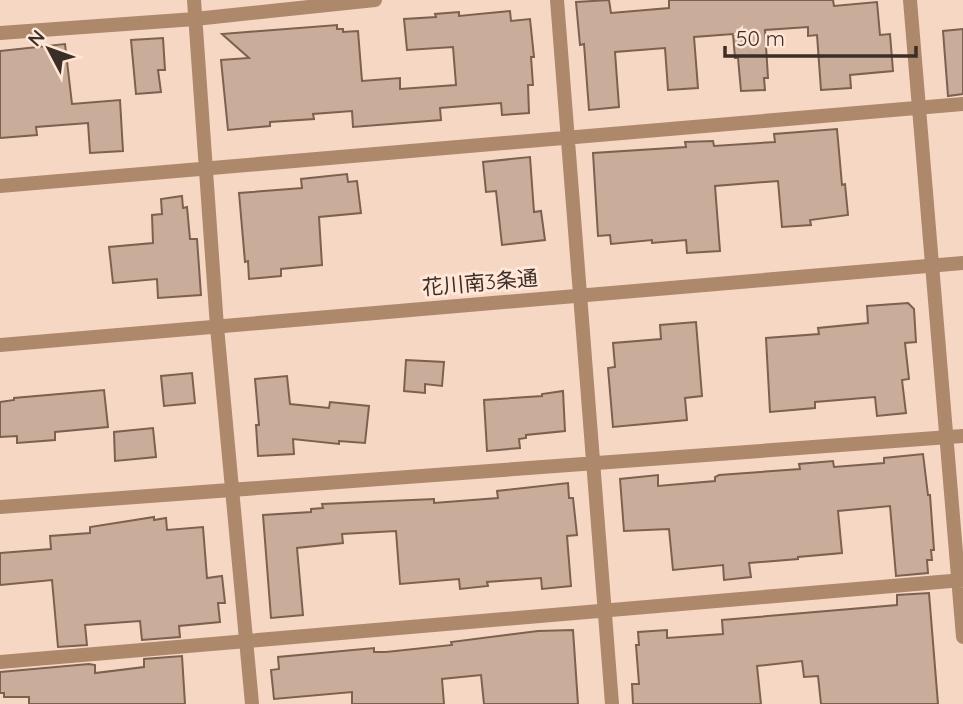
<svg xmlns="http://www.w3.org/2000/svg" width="963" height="704" viewBox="0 0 963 704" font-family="Quicksand,'Noto Sans JP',sans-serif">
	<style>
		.building { fill: #c9ac99; stroke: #7c6150; stroke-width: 2 }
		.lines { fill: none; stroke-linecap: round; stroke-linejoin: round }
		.minor { stroke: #ad886a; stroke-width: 14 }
		.tertiary { stroke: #ad886a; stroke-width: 14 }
		.labels { text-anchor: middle; stroke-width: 6; stroke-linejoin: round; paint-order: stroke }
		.street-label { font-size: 21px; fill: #3a2e27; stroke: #ffe6d6 }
	</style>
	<rect width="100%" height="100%" fill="#f6d7c3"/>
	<path class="building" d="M609,0L611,13L669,8V0H833L834,6L877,2L880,35L890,34L893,71L850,75L851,88L821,90L817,35L808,36V27L765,30L768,78H764L765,90L741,91L738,58H735L733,34L694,37L698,88L668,90L665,48L615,52L619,107L589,110L584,44L580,45L576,2Z
		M510,11L511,21L530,19L534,57H531L533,85H528L529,113L502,115L501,103L440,108L441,120L353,127L352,111L313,114L314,119L270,122V126L228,130L221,60L249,58L222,34L337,25V29H343V32L358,31L362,81L400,78V89L456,85L453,47L407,50L404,19L436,17L435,14L459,12V16Z
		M963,29V94L948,96L943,31Z
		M163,38L165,70H158L161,92L136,94L131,40Z
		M65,44L72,104L120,100L123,151L90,153L88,123L36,127L37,135L0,138V51Z
		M837,129L842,185L845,184L848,215L810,220L811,225L782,227L778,181L715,186L720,251L687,253L686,240L652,243V240L611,244L610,235L598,236L593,153L686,147L685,142L713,141L714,146L775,142L774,134Z
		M530,157L534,212L541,211L545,240L502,245L496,191L486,192L483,162Z
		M347,174L348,182L357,181L361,213L319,217L322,265L281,269V276L249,279L248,261L245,262L239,193L302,188L301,179Z
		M182,196L183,208L187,207L190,239H197L201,295L158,298L157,279L113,283L109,247L153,243L152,215L162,214L161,199Z
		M908,303L914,309L916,342L905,343L909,379L902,380L906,413L877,416L875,397L815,402V408L770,412L766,338L819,334L818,328L868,323L867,306Z
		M696,322L702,396L685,398L687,420L613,427L608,368L615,367L613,343L661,339L660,325Z
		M406,360L444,362L442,386L425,384V393L404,391Z
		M192,373L195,403L164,406L161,376Z
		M287,376L290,404L329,408L330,402L369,406L365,443L339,441V444L293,439L294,454L258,456L256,425H259L255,379Z
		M104,390L108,427L55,432V440L17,443V436L0,437V402L14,400V398Z
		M563,391L565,431L526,435V438L519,439L520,448L487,451L484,400L542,396V394Z
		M153,428L156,457L115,461L114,432Z
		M923,454L928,495H930L934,550H931L932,560H927L928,573L896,576L890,506L838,511L842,553L798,557V559L749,563L751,577L724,580L723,565L673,570L669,529L624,531L620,479L658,475V486L715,481V477L719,475L800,469L799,464L833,461L834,467L884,463V458Z
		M568,483L569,498H573L577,535L567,536L571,586L542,589L541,578L487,582L488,586L460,589L459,579L400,584L396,531L342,534L343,543L297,548L303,615L271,618L263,515L311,512V509L323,508L322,504L434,499V503L498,498L497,491Z
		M154,517V520L166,518L167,530L203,527L207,578L222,576L225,603H218L220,622L179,626L180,637L142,640L140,621L85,625L87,645L58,647L52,580L0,585V553L51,549L50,536L90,533V527Z
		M929,593L938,704H821L818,676L804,677L802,661L757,666L761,704H633L632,684H639L636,645H639L638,632L667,630V638L723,634L722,620L897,605V595Z
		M573,630L578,704H484L481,675L442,679L444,704H352V692L274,699L271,670L279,669L278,657L374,648V652H386L452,645L451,642L538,631Z
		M182,656L185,704H29V697H4V693H0V672L89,664L95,665V673L144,667V659Z"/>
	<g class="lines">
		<path class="minor" d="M194,0L217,327L252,704
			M557,0L612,704
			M910,0L963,637
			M0,33L195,19L375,0
			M0,186L963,104
			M0,507L963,436
			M0,662L963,580"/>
		<path class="tertiary" d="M0,345L963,263"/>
	</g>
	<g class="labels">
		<g class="street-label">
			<text transform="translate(480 283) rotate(-5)" y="7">花川南3条通</text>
		</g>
	</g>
	<g transform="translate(49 49) rotate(311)" stroke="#ffe6d6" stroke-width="5" paint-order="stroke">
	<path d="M0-5L12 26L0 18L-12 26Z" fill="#3a2e27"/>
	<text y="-10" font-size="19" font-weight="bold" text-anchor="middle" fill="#3a2e27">N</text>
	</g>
	<path d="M725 46v10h191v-10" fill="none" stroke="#3a2e27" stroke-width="3.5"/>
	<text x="736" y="46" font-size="21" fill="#3a2e27" stroke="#ffe6d6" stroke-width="5" paint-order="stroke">50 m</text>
</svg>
